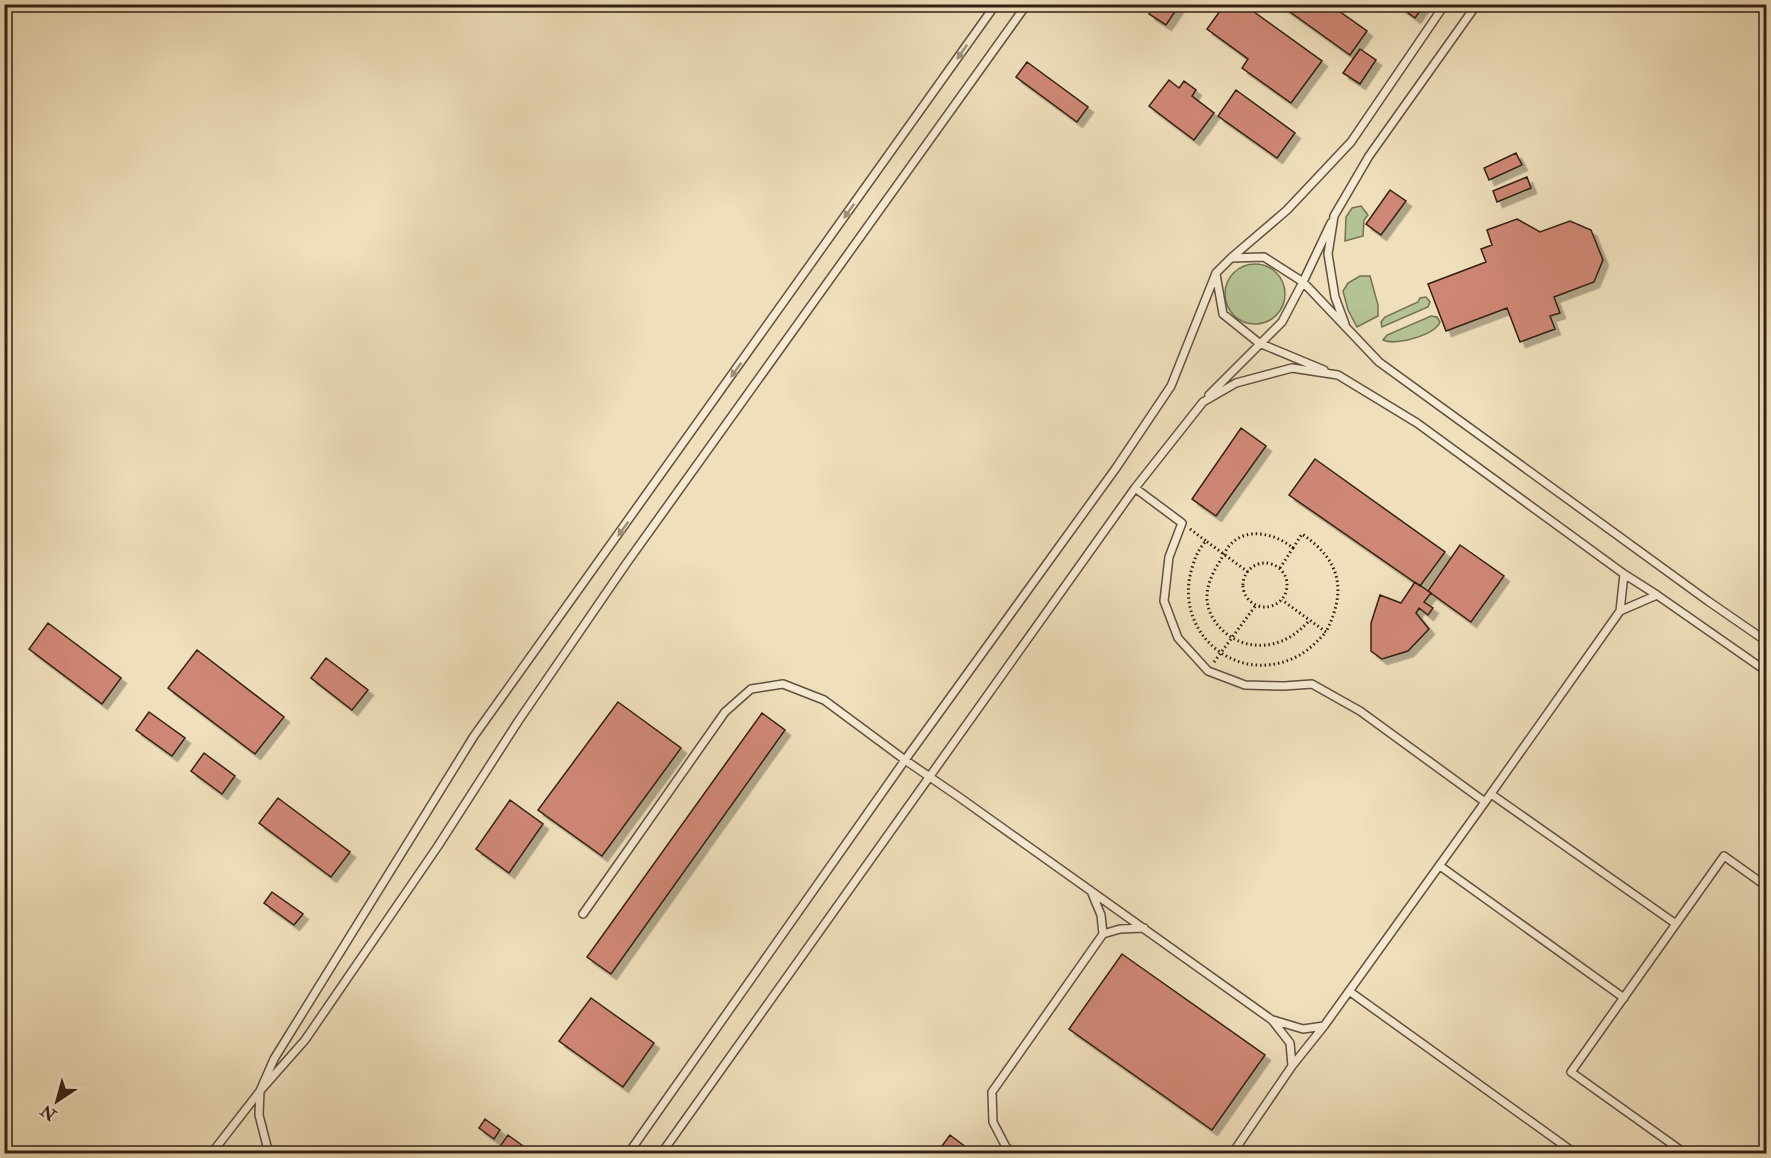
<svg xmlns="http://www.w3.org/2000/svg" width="1771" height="1158" viewBox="0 0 1771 1158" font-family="'IM FELL Double Pica',serif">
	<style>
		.green { fill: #b5c293; stroke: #747154; stroke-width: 1.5 }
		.building { fill: #cf8774; stroke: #332014; stroke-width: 1.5; filter: url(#shadow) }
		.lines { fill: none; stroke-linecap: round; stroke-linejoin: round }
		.service-casing { stroke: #62503e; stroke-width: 10 }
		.path { stroke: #332014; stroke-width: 3; stroke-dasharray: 1.5 3; stroke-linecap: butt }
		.service { stroke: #f5ead3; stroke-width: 7 }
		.oneway { fill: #9e8f7d }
	</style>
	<defs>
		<filter id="shadow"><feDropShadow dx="5.5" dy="5.5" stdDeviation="0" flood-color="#0004"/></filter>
	</defs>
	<rect width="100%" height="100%" fill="#efdfbb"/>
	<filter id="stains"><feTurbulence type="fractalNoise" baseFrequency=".00333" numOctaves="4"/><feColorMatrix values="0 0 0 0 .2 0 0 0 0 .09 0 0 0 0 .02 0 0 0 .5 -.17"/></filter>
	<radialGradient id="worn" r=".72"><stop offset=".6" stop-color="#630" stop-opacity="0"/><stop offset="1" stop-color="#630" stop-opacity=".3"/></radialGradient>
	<path class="green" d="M1361,206L1368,215L1364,220L1363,236L1345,241L1346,217L1352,208Z
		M1225 294a30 30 0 1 1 60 0a30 30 0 1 1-60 0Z
		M1360,276H1370L1378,305V316L1357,327L1348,310L1343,291L1348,283Z
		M1426,297L1430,302L1428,307L1382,327L1381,322L1385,317L1418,302L1420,298Z
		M1431,316L1437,317L1440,322C1435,335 1396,346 1383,340L1387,335Z"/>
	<path class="building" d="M1156,4H1180L1166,25L1149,14Z
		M1225,4H1243L1322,61L1291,103L1242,68L1248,59L1207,29Z
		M1279,4H1329L1367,31L1350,55Z
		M1396,4H1425L1415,18Z
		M1360,49L1376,60L1360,84L1343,73Z
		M1027,62L1088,107L1077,122L1016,77Z
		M1169,80L1179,88L1184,81L1196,90L1192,96L1214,113L1194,140L1149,106Z
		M1236,90L1295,133L1277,158L1218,116Z
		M1516,153L1522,165L1489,180L1484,168Z
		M1527,177L1531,188L1497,202L1493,191Z
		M1390,190L1406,201L1381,235L1366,224Z
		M1517,219L1540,232L1570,221L1591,230L1603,260L1594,282L1554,297L1560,313L1550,316L1555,329L1520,342L1507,308L1446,331L1428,284L1486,262L1481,249L1492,245L1487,230Z
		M1241,428L1266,446L1216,516L1192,499Z
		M1315,459L1445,552L1420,586L1289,495Z
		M1460,545L1504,576L1471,622L1428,591Z
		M1415,582L1431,593L1424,602L1433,608L1428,615L1419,608L1416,613L1429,629L1408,651L1382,659L1371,651V623L1380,595L1401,603Z
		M48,623L121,678L102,704L29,649Z
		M197,650L284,717L255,754L168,688Z
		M326,658L368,690L352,710L311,678Z
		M618,702L681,748L602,856L538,810Z
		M149,712L185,738L172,756L136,730Z
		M762,713L785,730L611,974L587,957Z
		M204,753L235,776L222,794L191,771Z
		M278,798L350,852L331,877L259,823Z
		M510,800L543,824L509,873L476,849Z
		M272,892L303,914L294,925L264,903Z
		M1122,954L1265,1055L1212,1130L1069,1029Z
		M591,998L654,1043L623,1087L559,1041Z
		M485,1119L500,1130L494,1139L479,1128Z
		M508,1135L534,1154H504L498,1149Z
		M950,1135L975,1154H943L939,1150Z"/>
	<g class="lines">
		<defs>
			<path id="service" d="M1231,258L1287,210L1351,142L1445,4
				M1216,274L1223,314L1259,343L1324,370
				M1345,324L1335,297L1328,254L1334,216L1369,156L1477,4
				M1209,395L1282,322L1303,282L1331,223
				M1135,488L1203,402L1236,383L1292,368L1338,375L1417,423L1624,574L1620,611
				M1624,574L1657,595
				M1491,794L1676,924
				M1440,866L1624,998
				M1091,891L1101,915L1103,934
				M583,914L725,712L751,689L783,684L824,700L905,760L959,797L1272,1020L1290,1043L1292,1066L1232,1154
				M1349,991L1576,1154
				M1273,1020L1303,1029L1324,1026L1485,802L1620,611L1657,595L1766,671
				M1292,1066L1324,1026
				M211,1154L260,1091L305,1040L438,846L519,720L626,564L1027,4
				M269,1154L259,1115L260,1091L274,1059L474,736L996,4
				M628,1154L905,760L1116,468L1171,386L1216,273L1231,258L1264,257L1303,282L1379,362L1708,601L1766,641
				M661,1154L1135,488L1182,523L1169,557L1164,601L1178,638L1208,671L1245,685L1284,686L1312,684L1360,711L1485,802
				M1014,1154L1006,1147L993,1122L992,1092L1103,934L1120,929L1144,928
				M1686,1154L1571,1072L1724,856L1766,886"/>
		</defs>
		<use href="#service" class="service-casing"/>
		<path class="path" d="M1190,529L1206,541
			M1293,548L1302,534C1341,561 1347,590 1326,632
			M1243 585a22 22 0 1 1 44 0a22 22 0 1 1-44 0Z
			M1280,568L1293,548C1276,534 1247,526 1230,545C1226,549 1223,556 1220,561C1213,572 1206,586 1207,600C1209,623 1231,643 1254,645C1278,647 1294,637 1310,620
			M1248,572L1206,541C1199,549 1196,555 1193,565C1171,628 1232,686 1294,658C1307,652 1317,642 1326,632L1282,600
			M1214,662L1256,605"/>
		<use href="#service" class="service"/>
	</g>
	<defs><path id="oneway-solid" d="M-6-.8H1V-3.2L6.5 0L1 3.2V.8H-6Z" transform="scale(1.5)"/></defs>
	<g class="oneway">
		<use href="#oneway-solid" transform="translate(962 52) rotate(125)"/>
		<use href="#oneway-solid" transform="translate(849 211) rotate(126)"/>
		<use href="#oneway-solid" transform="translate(736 370) rotate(126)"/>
		<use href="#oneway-solid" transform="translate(623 529) rotate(126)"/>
	</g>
	<rect width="1771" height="1158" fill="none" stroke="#efdfbb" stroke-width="24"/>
	<rect x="6" y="6" width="1759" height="1146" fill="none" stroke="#332014" stroke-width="3"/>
	<rect x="12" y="12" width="1747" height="1134" fill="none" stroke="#332014" stroke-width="1.5"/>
	<g transform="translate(57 1101) rotate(216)" stroke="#f5ead3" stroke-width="4.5" paint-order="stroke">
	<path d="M0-4.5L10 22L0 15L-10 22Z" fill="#332014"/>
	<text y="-9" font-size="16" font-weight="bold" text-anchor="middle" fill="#332014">N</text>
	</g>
	<rect width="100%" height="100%" filter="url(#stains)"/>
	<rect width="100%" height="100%" fill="url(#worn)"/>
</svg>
